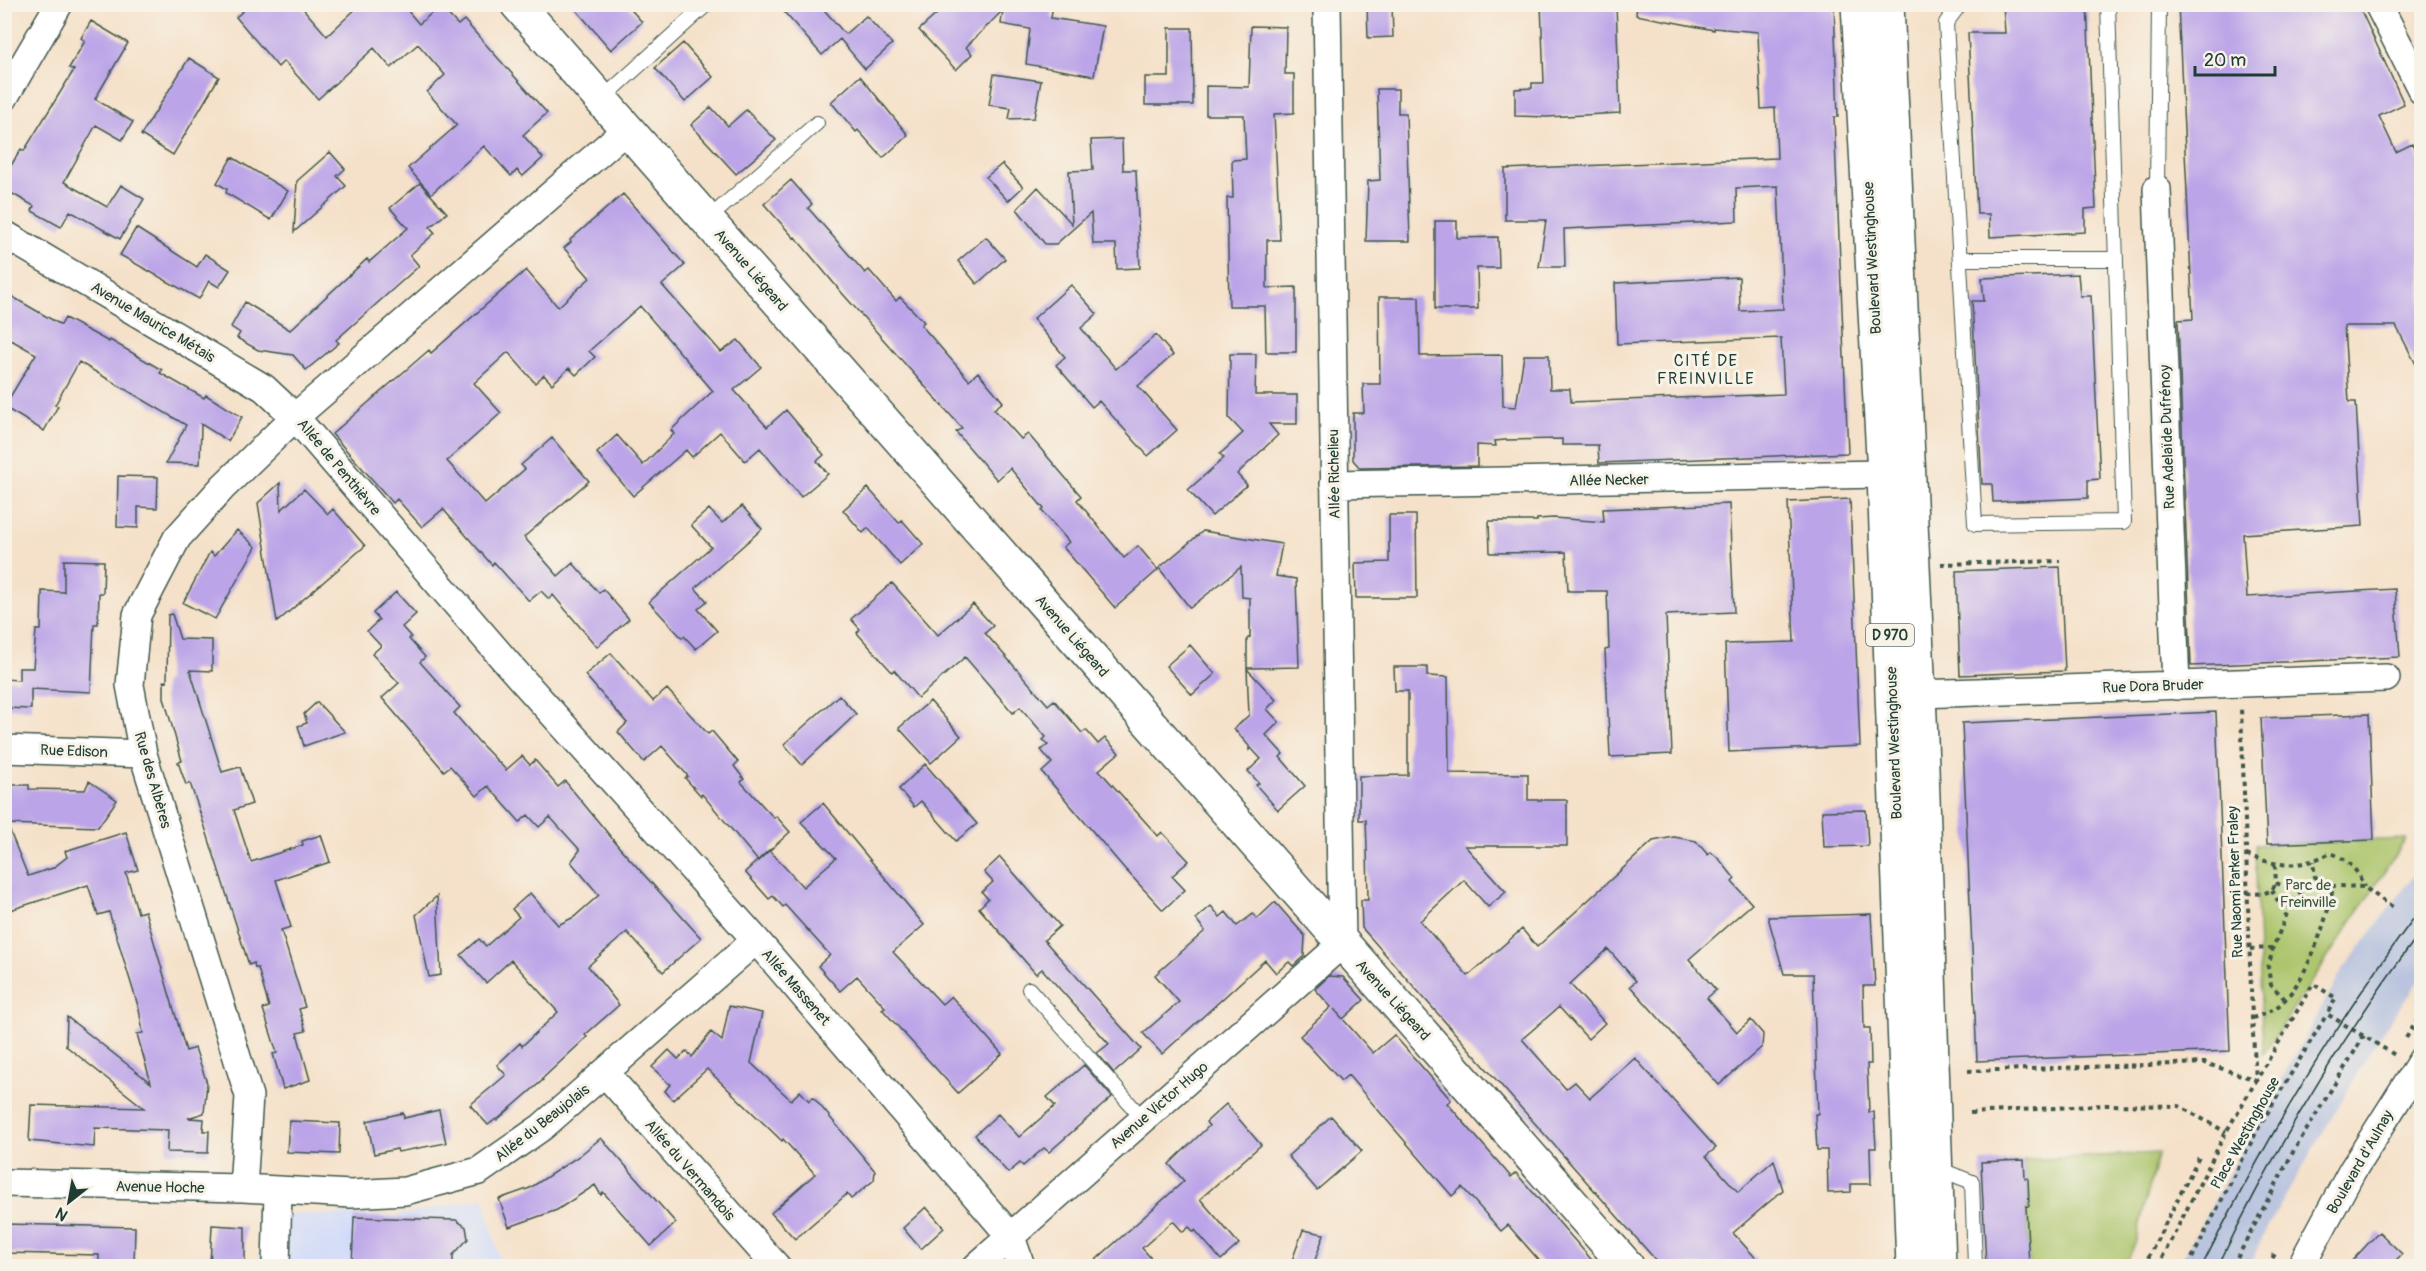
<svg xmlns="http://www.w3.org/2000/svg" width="2426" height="1271" viewBox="0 0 2426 1271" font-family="Pangolin,sans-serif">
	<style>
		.built { fill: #d0daf9 }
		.industrial { fill: #bac4de }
		.green { fill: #abc46a; stroke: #65804f; stroke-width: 1.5 }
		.building { fill: #bba4e8 }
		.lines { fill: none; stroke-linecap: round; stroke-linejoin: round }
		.service-casing { stroke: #3f564a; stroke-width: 16 }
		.minor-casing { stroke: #3f564a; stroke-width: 30 }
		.tertiary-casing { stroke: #3f564a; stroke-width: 36 }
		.primary-casing { stroke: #3f564a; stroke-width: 36 }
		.path { stroke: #3f564a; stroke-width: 4; stroke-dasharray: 4.5 4.5; stroke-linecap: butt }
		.service { stroke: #fff; stroke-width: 14 }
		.minor { stroke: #fff; stroke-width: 27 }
		.tertiary { stroke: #fff; stroke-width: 33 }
		.primary { stroke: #fff; stroke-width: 33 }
		.tram { stroke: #1f3d34; stroke-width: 1.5 }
		.labels { text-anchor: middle; stroke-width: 6; stroke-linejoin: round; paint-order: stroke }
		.shield { fill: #f7f3e8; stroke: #60746a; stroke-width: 1.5 }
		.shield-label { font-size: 14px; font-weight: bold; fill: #1f3d34 }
		.street-label { font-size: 15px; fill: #1f3d34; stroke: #f7f3e8 }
		.park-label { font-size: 15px; fill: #3b583f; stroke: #f7f3e8 }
		.neighbourhood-label { font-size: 16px; letter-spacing: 1.5px; fill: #1f3d34; stroke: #f7f3e8 }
	</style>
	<rect width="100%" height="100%" fill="#f7f3e8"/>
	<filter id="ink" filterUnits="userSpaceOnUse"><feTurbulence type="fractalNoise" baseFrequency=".0167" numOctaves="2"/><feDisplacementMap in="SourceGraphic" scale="12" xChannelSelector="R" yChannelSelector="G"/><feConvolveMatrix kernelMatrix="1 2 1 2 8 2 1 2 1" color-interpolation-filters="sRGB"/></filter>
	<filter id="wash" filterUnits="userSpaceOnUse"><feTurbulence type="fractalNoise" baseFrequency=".008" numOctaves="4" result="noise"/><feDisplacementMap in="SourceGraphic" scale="24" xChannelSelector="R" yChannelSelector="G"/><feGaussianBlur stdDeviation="1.35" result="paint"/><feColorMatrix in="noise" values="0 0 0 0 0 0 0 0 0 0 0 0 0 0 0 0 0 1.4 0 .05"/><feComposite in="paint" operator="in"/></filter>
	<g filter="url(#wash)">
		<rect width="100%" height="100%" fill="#f5e1c9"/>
		<path class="built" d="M484,1198L501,1266H259L262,1213L395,1216Z"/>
		<path class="industrial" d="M2421,866V978L2380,1035L2267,1228L2249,1266H2178L2342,971Z"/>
		<path class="green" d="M2406,839L2263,1055L2255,845Z
			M2158,1153L2135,1244L2125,1266H2017L2029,1265L2026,1206H2029L2028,1178H2025L2024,1160Z"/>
		<g id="blocks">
			<path class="building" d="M251,4H299L327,36L361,4H402L419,24L440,6L458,25L464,20L547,113L523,135L543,158L523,176L517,170L511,176L484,146L431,194L408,168L457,125L427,92L445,75L418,44L391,68L374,48L318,99L284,61L278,67L236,17Z
				M571,4H626L642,22L611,50Z
				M777,4H819L845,34L866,16L892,44L865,69L840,39L822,55Z
				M948,4H1053L1051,18L1103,26L1094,76L1026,64L1030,29L1001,24L1003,10L966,47L972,54L956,70L919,30Z
				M1367,4H1392L1393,37L1368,38Z
				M1541,4H1616L1620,113L1547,117L1515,116V89L1532,88V83H1544Z
				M1637,4H1834L1838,117H1834L1848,453L1599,463L1598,445H1562V439L1505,440L1495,441L1496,446L1477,445V466L1360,468L1353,460V413H1364L1363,384H1380L1379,297H1419L1420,356L1502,355L1503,406L1516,407L1524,355H1549L1550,389H1570L1571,402L1784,394L1781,338L1617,344L1615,283L1739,277L1740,311L1783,309L1778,186L1736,188L1737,221L1564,229L1565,267H1539L1546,220H1505V169L1777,158L1775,108L1761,109L1758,32L1714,28V30L1636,15Z
				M2003,4H2087L2096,208L2085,209V232L1990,237L1989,214H1977L1968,33H2005Z
				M2178,4H2358L2404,104L2379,116L2396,152L2412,144L2421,164V374L2396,326H2344L2349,402H2356L2363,526L2243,534L2247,597L2395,589L2400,657L2191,666L2178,320L2193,319Z
				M91,21L128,43L95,99L133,122L122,140L96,125L64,182L107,207L121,185L144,199L120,239L70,211L61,227L32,211L34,206L4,189V177L21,149L24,151L74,70L69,68L85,41L81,38Z
				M1251,26L1286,27L1285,74H1294V113L1274,114L1280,240H1267V288L1296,287V352H1266L1265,306H1229L1227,198H1233L1232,160L1246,159L1244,115H1206V86L1249,87Z
				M1169,28H1192L1193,105H1145V77H1169Z
				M683,43L713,77L685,102L655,68Z
				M189,58L219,77L173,155L141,135Z
				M994,74L1041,81L1034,118L1009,119L1011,108L989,105Z
				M860,76L908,135L883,158L858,130L856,132L831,102Z
				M1377,89H1398V113H1406L1410,241H1366L1368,181L1380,180Z
				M711,107L728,126L746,110L776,140L736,174L691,125Z
				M1122,139L1123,170H1136L1140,268L1117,269L1116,244H1093L1091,213L1056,244H1045L1017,209L1038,187L1072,224L1069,171L1093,170L1091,140Z
				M330,152L345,169L337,176L346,186L294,232L297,181Z
				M232,157L288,191L271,220L226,193L227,189L217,183Z
				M1002,164L1023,187L1008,201L986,177Z
				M791,180L812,204L808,208L865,273L869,270L896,301L900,297L924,322L921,325L969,380L978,372L1003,402L994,409L1021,439L1028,434L1081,496L1077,500L1124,558L1138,546L1158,570L1115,608L1063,547L1069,542L1042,511L1044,509L1010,468L997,480L956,432L962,428L842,293L795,237L794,238L764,204Z
				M420,183L447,213L430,227L435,233L410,255L419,266L336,340L339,343L306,370L293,355L258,350L237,338L240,333L231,327L245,302L290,330L367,259L369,262L408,228L390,208Z
				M623,194L685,265L662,285L721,352L738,340L761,367L734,390L767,427L786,410L824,455L817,461L828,474L801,497L760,448L745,461L720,432L692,457L686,450L633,496L597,453L617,435L643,465L674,434L671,430L713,391L640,306L589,351L595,357L576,375L569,368L552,384L544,375L535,383L508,352L474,383L501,413L447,461L485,504L525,469L521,465L552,438L589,481L524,537L558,576L573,563L599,593L603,589L629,619L597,647L553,595L549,599L541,591L529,601L494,562L492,565L443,509L422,527L397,499L393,503L332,434L429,350L431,353L526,270L558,307L590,278L564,248L571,242L570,240Z
				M1435,221H1457V238L1498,237L1499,268H1477L1478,309H1435Z
				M136,228L197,267L205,254L230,270L219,287L209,281L199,299L120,255Z
				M986,237L1005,259L977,284L958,261Z
				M2078,274L2080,296H2091L2100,479L2088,480V498L1993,502L1992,484H1982L1972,301H1984L1982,278Z
				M1071,285L1097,314L1081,328L1116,369L1156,335L1173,355L1138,386L1177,430L1148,456L1099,401L1092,407L1056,365L1065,357L1033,319Z
				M4,292L61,325L65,318L109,342L110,340L162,370L160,373L204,398L206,395L242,417L228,441L201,424L200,464L166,463L186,425L79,362L55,405L58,406L44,431L4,407L36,354L4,336Z
				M1230,354H1256L1255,395H1297V424H1269L1278,435L1237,474L1247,485L1212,516L1188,490L1224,458L1220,454L1243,433L1229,418Z
				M118,476L158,477L157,508L138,507V528L117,527Z
				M280,483L281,510L304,489L328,514L333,509L365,546L277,622L258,503Z
				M868,488L899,523L902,520L923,544L900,565L868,528L863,533L843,510Z
				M1850,499L1860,746L1729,752L1725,644L1794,642L1788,502Z
				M1729,504L1734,612L1666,615L1672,754L1610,757L1605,650L1609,649L1607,591H1568L1566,552L1490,553L1489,521H1537V519L1554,518L1604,522L1603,509Z
				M742,506L762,529L695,588L707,601L698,609L717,631L696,649L684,636L682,638L649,602L711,547L691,525L709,509L722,523Z
				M1389,515H1416L1417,598H1356L1355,563L1389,562Z
				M237,530L256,547L215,619L183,603L210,552L214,556Z
				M1203,531L1282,544L1276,576L1296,579L1299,667L1247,668V639L1250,637V598L1242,597L1241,567L1190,608L1159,568Z
				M64,560L104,561L103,593H99L98,624H94L91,692L31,689V709L4,708V679L19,680V668H33L36,630H41L42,591L64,592Z
				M2060,567L2065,671L1960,675L1956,571Z
				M892,583L938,635L973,604L993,626L985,633L1048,705L1054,700L1082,733L1086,730L1098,744L1105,738L1119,753L1099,770L1158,836L1162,832L1189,861L1172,876L1185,890L1163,910L1124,868L1042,772L1052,763L1041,750L1048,745L1043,740L1046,737L1020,707L1013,713L965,657L918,698L894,670L892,672L857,633L860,629L851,619Z
				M396,592L416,614L402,627L411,637L409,639L425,657L420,662L460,707L454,713L478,741L506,770L522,756L530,765L535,760L558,787L565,781L619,847L701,938L663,972L627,932L588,966L619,1005L585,1035L587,1037L542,1079L543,1080L497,1120L496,1119L488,1125L470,1105L506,1075L497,1065L520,1043L522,1046L558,1012L511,960L486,983L461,955L479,939L486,946L519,917L512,909L530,893L558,925L574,917L599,895L571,862L580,850L550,817L539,827L528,815L520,822L488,786L477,796L450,766L444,771L382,698L399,683L372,654L381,646L367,631L379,620L373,613Z
				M172,614L180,639L212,640V671L190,670L222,772L240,767L252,804L234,810L251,862L303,845L302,841L321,835L330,862L276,880L291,927L281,930L305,1007L299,1009L306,1031L297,1033L310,1080L283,1089L273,1054L277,1053L263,1009L269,1007L258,968H255L254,963L249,965L205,827L190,783L186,785L178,762L182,761L164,698V681L167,682L168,615Z
				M1190,645L1215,674L1192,695L1166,666Z
				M611,653L653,701L667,689L708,734L712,731L738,762L734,766L744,779L741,782L774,818L776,816L790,832L758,861L702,794L701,796L685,778L688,776L662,746L644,762L618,732L627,723L585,675Z
				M1394,667H1427V676L1448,677L1449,773L1528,774V800H1567V846H1465L1506,892L1488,907L1464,880L1420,921L1468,976L1522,929L1537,947L1653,841L1674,837L1696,841L1708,855L1711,852L1720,860L1735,879L1732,882L1752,904L1689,959L1716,990L1707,998L1737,1032L1751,1020L1763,1034L1762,1047L1719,1085L1630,986L1636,981L1608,949L1570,984L1605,1023L1588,1039L1559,1007L1522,1039L1566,1089L1575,1082L1590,1098L1635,1058L1716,1148L1706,1156L1738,1192L1774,1160L1783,1190L1733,1233L1763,1266H1661L1362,928L1361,900H1368L1367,848L1366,820H1359V776L1408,775V691H1395Z
				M1247,669L1276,700L1267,709L1279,722L1266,735L1283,754L1280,757L1305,786L1278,810L1256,785L1259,783L1248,771L1261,759L1251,748L1249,750V746L1234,729L1249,715Z
				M839,695L856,714L802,765L784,744Z
				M930,701L961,736L931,763L899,728Z
				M317,702L345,732L304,746L298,726L307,723L304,714Z
				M2216,712L2230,1051L1977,1061L1962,723Z
				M2369,714L2374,840L2267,844L2261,718Z
				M925,764L977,824L956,841L921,801L914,807L899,789Z
				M89,781L117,800L98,827L7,824L28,876L53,868L67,857L65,851L126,832L138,870L126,873L138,913L145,911L186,1051L195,1048L207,1083L204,1113L188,1118L204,1119L203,1131H209L208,1153L167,1152L168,1130L95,1128L94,1147L29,1141L31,1105L144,1108L66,1046L67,1017L151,1083L137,1034L143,1033L139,1009L109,912L98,915L88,885L4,912V785H29V789L85,790Z
				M823,803L924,925L893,952L942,1004L951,996L1002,1054L958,1093L882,1009L885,1007L857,976L840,991L818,966L830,955L785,905L783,907L773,896L769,899L745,872L769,850L803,887L836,858L801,822Z
				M1866,810L1868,846L1824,847L1822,811Z
				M1000,857L1060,926L1044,940L1141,1049L1114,1073L1097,1053L1109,1044L1042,969L1036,974L979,908L988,899L982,892L993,882L984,872Z
				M437,896L441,975L429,977L416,915Z
				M1275,902L1305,936L1304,956L1293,966L1289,962L1276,973L1265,960L1162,1054L1143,1033L1179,1002L1155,975L1205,931L1196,919L1211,906L1220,917L1226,912L1237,926L1253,914L1257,919Z
				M1871,914L1875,986H1863L1864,1028H1870L1871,1064H1867L1869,1112H1874L1876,1148H1870L1871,1184H1851V1192L1828,1193L1827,1150H1817L1815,1114H1818L1813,974H1784L1768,917Z
				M1329,976L1343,977L1364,1000L1343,1019L1334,1009L1373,1053L1394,1035L1451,1100L1447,1103L1511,1177L1516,1173L1597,1266H1544L1508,1225L1501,1231L1462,1187L1452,1196L1348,1075L1341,1081L1300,1036L1331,1007L1315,989Z
				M729,1006L762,1013L751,1063L791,1100L800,1091L809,1101L813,1097L875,1171L874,1180L851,1199L847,1194L795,1239L771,1213L815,1174L783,1139L782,1141L707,1069L673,1100L665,1091L671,1083L670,1085L652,1067L669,1050L678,1059L687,1051L692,1057L711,1032L722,1041Z
				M1084,1065L1112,1097L1049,1152L1044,1148L1023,1166L1020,1163L1008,1173L975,1135L998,1114L1019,1137L1055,1106L1047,1097Z
				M1226,1104L1261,1145L1200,1199L1239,1244L1221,1260L1195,1230L1194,1232L1189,1227L1183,1232L1173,1221L1142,1248L1158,1266H1089L1184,1181L1169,1164L1209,1126L1206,1122Z
				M439,1110L446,1143L398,1152L397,1149L374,1154L367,1121L403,1113L404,1118Z
				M1331,1116L1362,1151L1317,1190L1288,1156Z
				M289,1121L340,1123L339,1154L287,1152Z
				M601,1138L676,1223L651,1246L603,1192L601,1195L595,1185L557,1210L509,1227L499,1199L530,1188L579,1156Z
				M2024,1160L2025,1178H2028L2029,1206H2026L2029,1266H1986L1981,1162Z
				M926,1207L944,1228L921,1249L903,1228Z
				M354,1217L456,1220L466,1227L468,1239L453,1255V1266H352Z
				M4,1224L135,1227L134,1266H99V1255L4,1253Z
				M212,1225L245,1227V1266H210Z
				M1303,1230L1324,1234L1313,1266H1290Z
				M2379,1232L2402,1254L2390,1266H2347Z"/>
		</g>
	</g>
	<g filter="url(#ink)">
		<use href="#blocks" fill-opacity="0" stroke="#3f564a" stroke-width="1.5"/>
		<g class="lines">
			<defs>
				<path id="service" d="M1960,4L1946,23L1975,524L2124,522L2108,4
					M601,100L707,4
					M2157,189L2159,4
					M707,220L817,123
					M1960,259H2116
					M1029,989L1143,1119
					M1936,1168L1972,1182L1975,1266"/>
				<path id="minor" d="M2378,4L2422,91
					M4,98L59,4
					M2157,189L2176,686
					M4,234L264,388L295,417L508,664L756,940L1011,1237L1021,1266
					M1334,484L1884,474
					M1919,694L2386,678
					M4,749L143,754
					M605,1073L776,1266
					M4,1183L243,1188L351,1194L405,1191L479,1171L542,1127L756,940
					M243,1188L249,1096L143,754L130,685L137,615L177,538L223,487L295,417L627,129
					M276,1266L278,1191
					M977,1266L1342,944L1327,4
					M2301,1266L2352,1171L2422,1060"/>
				<path id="tertiary" d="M517,4L1627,1266"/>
				<path id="primary" d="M1858,4L1884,474L1913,1266
					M1887,4L1921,739L1939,1266"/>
			</defs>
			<use href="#service" class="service-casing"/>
			<use href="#minor" class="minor-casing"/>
			<use href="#tertiary" class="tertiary-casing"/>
			<use href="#primary" class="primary-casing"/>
			<path class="path" d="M1941,564L2060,561
				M2246,855C2281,867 2297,869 2331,853C2349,860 2357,869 2364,887
				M2275,865L2276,883L2301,892
				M2272,890L2286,916
				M2247,893L2263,894L2272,890L2276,883
				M2250,949L2273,948
				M2285,999L2271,985L2268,968L2273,948L2290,906L2301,892L2313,885L2364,887L2394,908
				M2252,1018C2259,1016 2267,1013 2274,1009C2304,990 2327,922 2333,887L2315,877L2313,861
				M2406,1038L2422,1013
				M1968,1071L2205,1063L2256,1080L2252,1018L2241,708
				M1970,1113L2106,1105L2179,1106L2226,1132
				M2144,1266L2199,1157
				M2158,1266L2226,1132L2313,984L2336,998L2327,1014L2395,1055
				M2188,1266L2259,1127L2327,1014
				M2233,1266L2293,1152L2364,1036
				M2268,1266L2276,1252"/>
			<use href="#service" class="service"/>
			<use href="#minor" class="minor"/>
			<use href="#tertiary" class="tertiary"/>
			<use href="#primary" class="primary"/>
			<path class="tram" d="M2202,1266C2265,1140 2337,1020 2422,907
				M2218,1266C2275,1148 2343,1035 2422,930"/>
		</g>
	</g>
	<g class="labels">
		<rect class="shield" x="1866" y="624" width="48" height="22" rx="4.5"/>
		<g class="shield-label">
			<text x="1890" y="640">D 970</text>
		</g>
		<g class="street-label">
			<text transform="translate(1872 258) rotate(-93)" y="5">Boulevard Westinghouse</text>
			<text transform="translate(751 270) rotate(49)" y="5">Avenue Liégeard</text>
			<text transform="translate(153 322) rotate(31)" y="5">Avenue Maurice Métais</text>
			<text transform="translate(2167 437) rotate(-92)" y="5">Rue Adelaïde Dufrénoy</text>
			<text transform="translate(339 467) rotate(50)" y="5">Allée de Penthièvre</text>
			<text transform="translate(1334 474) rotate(-91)" y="5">Allée Richelieu</text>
			<text transform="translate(1609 480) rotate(-1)" y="5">Allée Necker</text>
			<text transform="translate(1072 636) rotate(49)" y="5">Avenue Liégeard</text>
			<text transform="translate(2153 686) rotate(-2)" y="5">Rue Dora Bruder</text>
			<text transform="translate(1894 743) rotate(-92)" y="5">Boulevard Westinghouse</text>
			<text transform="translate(74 751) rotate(2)" y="5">Rue Edison</text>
			<text transform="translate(153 780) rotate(74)" y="5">Rue des Albères</text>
			<text transform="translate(2235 882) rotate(-92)" y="5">Rue Naomi Parker Fraley</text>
			<text transform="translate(796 987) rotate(49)" y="5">Allée Massenet</text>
			<text transform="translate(1393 1000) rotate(48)" y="5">Avenue Liégeard</text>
			<text transform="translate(1159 1105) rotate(-41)" y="5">Avenue Victor Hugo</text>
			<text transform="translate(542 1123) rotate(-38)" y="5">Allée du Beaujolais</text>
			<text transform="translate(2245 1133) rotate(-61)" y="5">Place Westinghouse</text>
			<text transform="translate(2360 1162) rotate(-60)" y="5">Boulevard d'Aulnay</text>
			<text transform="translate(690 1170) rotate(49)" y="5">Allée du Vermandois</text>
			<text transform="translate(160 1187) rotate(1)" y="5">Avenue Hoche</text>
		</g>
		<g class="park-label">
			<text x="2308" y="890">Parc de<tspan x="2308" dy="17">Freinville</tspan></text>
		</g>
		<g class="neighbourhood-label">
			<text x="1706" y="366">CITÉ DE<tspan x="1706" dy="18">FREINVILLE</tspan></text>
		</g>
	</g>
	<rect width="2426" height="1271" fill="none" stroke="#f7f3e8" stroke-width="24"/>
	<g transform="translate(69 1202) rotate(211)" stroke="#f7f3e8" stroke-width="4.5" paint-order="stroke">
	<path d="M0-4.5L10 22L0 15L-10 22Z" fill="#1f3d34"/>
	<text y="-9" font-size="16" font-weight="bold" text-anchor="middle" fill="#1f3d34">N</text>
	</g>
	<path d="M2195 66v9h80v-9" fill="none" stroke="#1f3d34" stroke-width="3"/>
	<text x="2204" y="66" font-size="18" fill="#1f3d34" stroke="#f7f3e8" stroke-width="4.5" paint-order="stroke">20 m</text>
</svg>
